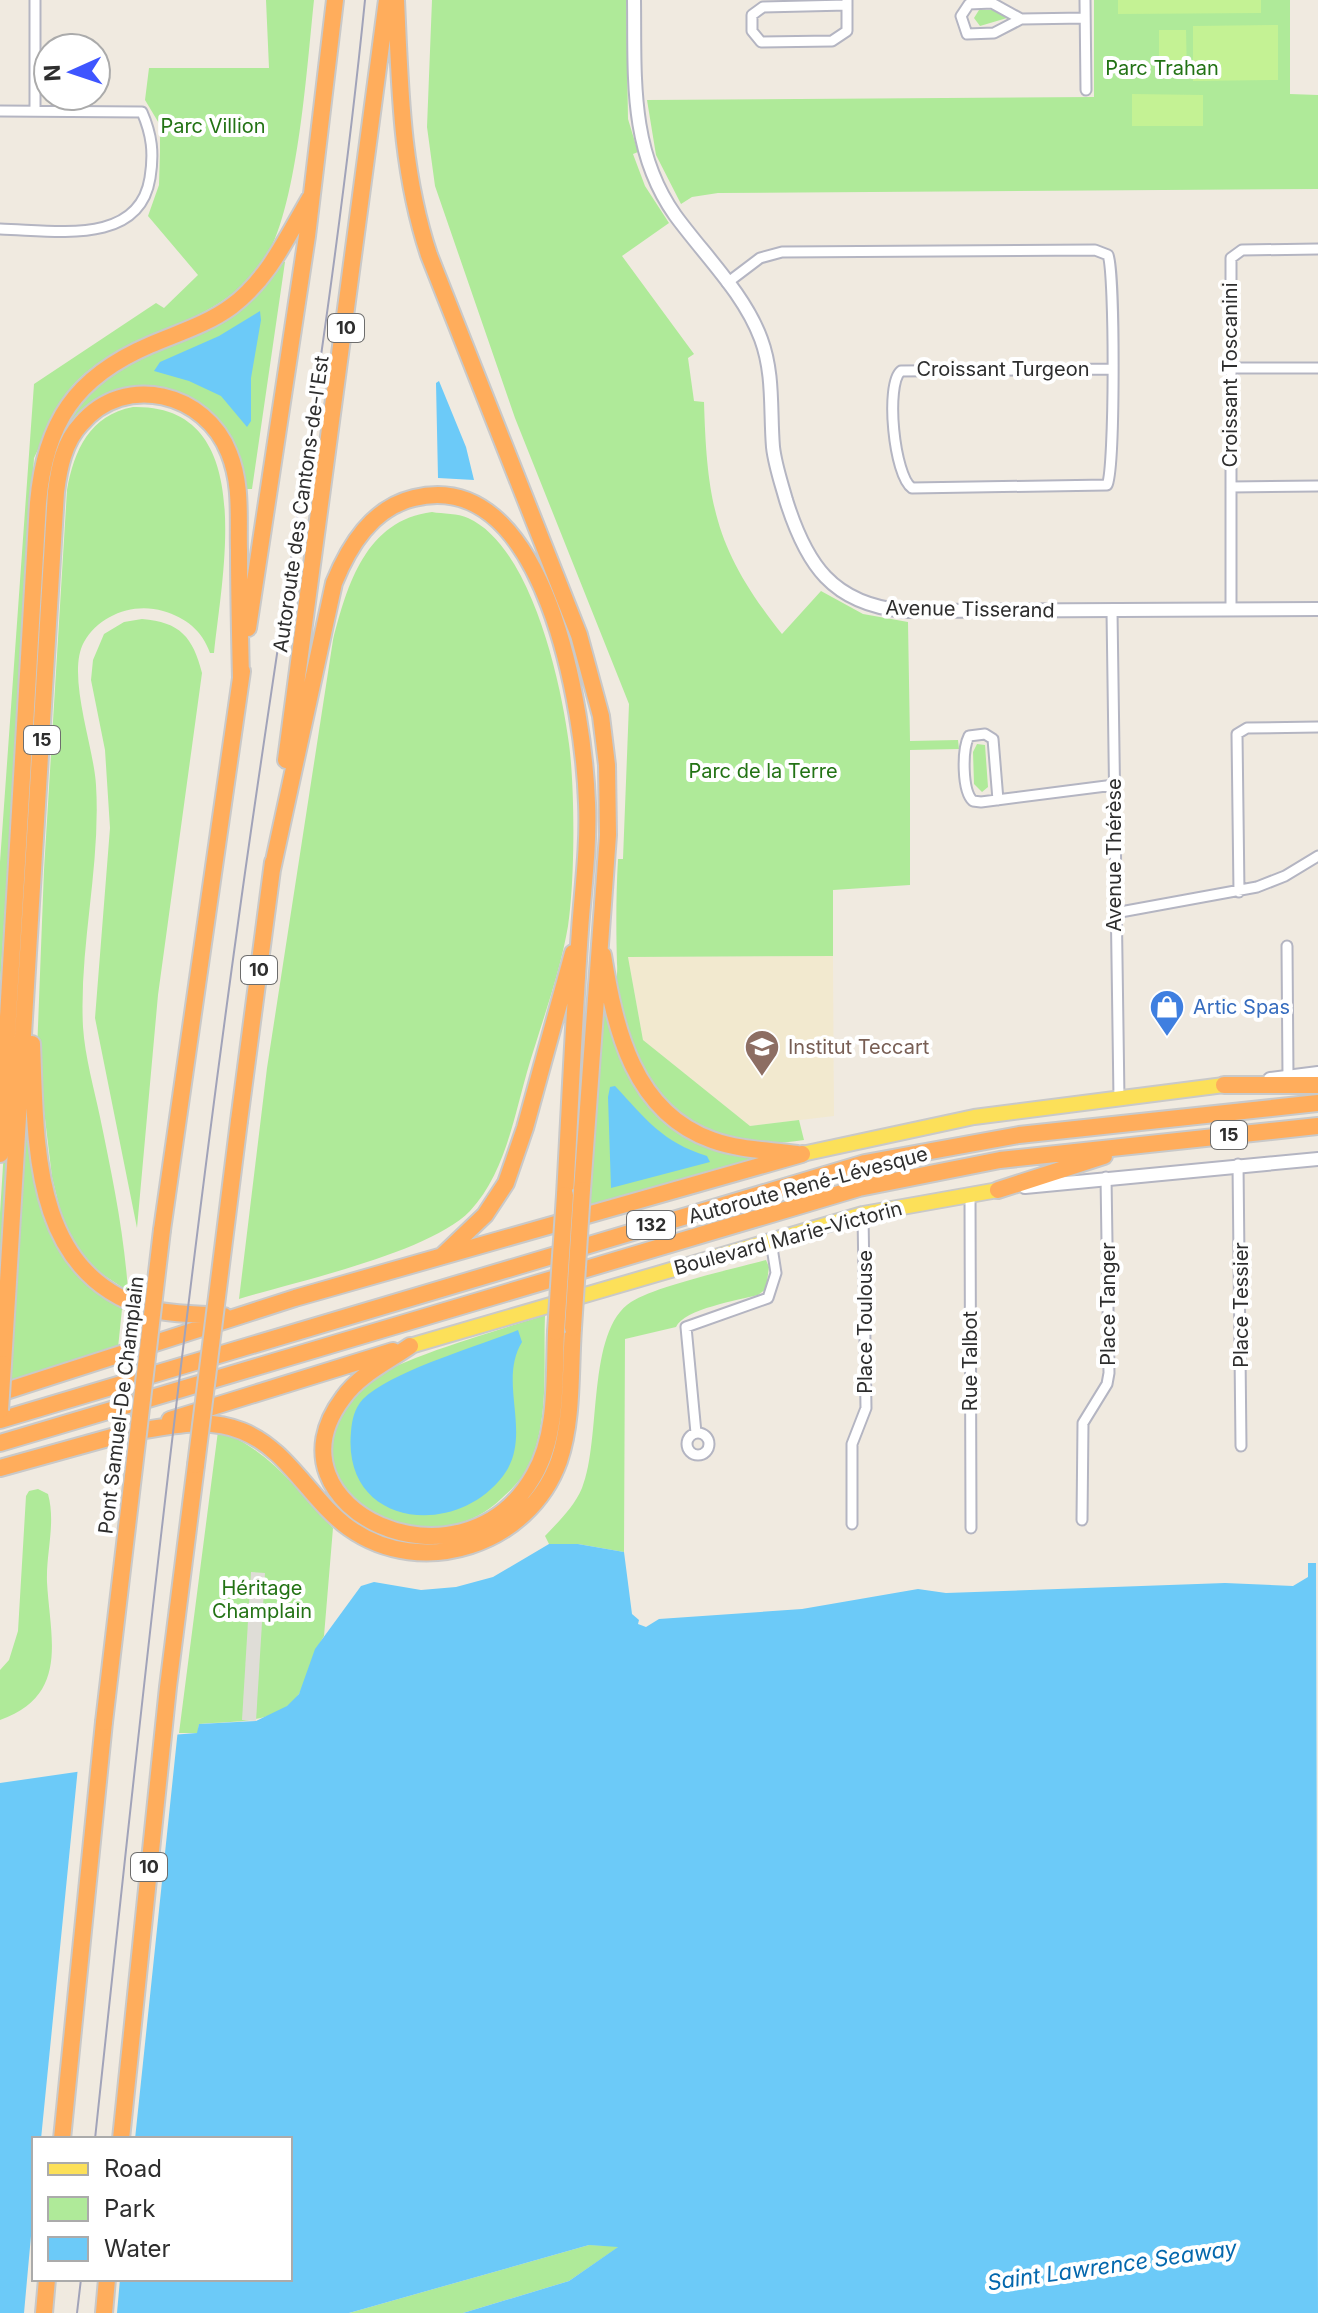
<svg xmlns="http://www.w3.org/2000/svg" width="1318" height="2313" viewBox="0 0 1318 2313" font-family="Inter,sans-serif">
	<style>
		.education { fill: #f2e9cf }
		.green { fill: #afea99 }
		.pitch { fill: #c4f294 }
		.plaza { fill: #dfddd7 }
		.water { fill: #6ccaf8; fill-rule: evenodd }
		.pier { fill: #f0eae0 }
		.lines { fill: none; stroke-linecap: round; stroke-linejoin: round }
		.street-casing { stroke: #b4b5c2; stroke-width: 13 }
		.secondary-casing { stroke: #b4b5c2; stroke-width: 16 }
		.primary-casing { stroke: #c9c9c9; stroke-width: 18 }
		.highway-casing { stroke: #c9c9c9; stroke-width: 20 }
		.street { stroke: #fff; stroke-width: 9 }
		.secondary { stroke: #fff; stroke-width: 12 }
		.primary { stroke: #fce059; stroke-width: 14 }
		.highway { stroke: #ffad5c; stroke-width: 16 }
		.tram { stroke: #a1a3b9; stroke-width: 2 }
		.highway-bridge-casing { stroke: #c9c9c9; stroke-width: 20; stroke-linecap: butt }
		.highway-bridge { stroke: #ffad5c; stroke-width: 16 }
		.labels { text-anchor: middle; stroke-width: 8; stroke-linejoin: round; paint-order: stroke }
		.shield { fill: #fff; stroke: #6d6d6d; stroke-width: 2 }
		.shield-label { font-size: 18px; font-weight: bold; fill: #2e2e2e }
		.park-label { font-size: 20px; fill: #237315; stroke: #fff }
		.street-label { font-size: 20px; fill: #2e2e2e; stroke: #fff }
		.shop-label { font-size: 20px; fill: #366cbe; stroke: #fff; text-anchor: start }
		.education-label { font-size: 20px; fill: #785e54; stroke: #fff; text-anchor: start }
		.water-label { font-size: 22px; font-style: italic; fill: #0367ad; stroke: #fff }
	</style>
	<rect width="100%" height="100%" fill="#f0eae0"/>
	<path class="education" d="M833,956L834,1116L750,1126L643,1040L628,957Z"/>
	<path class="green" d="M266,0H314C307,64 298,212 263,262C213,335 110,329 64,397C51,415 44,438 34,458L0,986V862L34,384L156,303L164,308L198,275L148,216L159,185L160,152V125L145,100L149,68H269Z
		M432,0H626L628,119L638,152L633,154L645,186L669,223L622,256L694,354L688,358L694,401L704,402C707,505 716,551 782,634L821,591L863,614L908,622L910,741L958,740L959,749L910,750V885L833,890V956L628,957L643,1040L750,1126L799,1120L804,1140C695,1157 635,1097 617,994C615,984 618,974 617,964C616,928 616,895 618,859H623L629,704L515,418L435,186L427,127Z
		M1094,0H1290V94L1318,95V189L718,193L692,197L681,204L656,155L647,100L1094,97Z
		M979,10H994L1007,18L980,26L974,18Z
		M281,261L285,262L252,489H244C236,470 225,430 212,415C172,371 106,382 70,423L65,420C99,369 163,344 215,315C243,300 265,289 281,261Z
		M133,407C259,404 222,573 214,653H210C202,630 186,618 163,611C134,602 99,615 84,642C66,674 94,747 96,785C101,866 79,946 83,1027C85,1057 94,1088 100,1117C112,1175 124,1232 128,1291L91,1267L65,1230L52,1177L37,1052L44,870L67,490C74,450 90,415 133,407Z
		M432,512C443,514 458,513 468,518C531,546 561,682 569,744C575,789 575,881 568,926C560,974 541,1024 527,1072C514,1118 504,1175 470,1211C429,1253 298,1281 239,1299L267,1068L333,640C347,585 366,520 432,512Z
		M142,619C180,622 193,637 202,673L158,995L137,1228L95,1018L110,828L105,750L91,680L93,660L104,634L124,622Z
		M977,744L985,745L988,787L982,792L974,784L973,752Z
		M602,993C625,1088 652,1149 760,1156L762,1160L585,1208Z
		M11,1039L16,1040L0,1320V1213Z
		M28,1114C34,1206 40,1255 122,1309L118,1348L8,1383L24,1115Z
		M766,1260L769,1267L766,1289L758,1295C739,1300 684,1309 676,1327L625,1339L624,1552L578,1544H549L545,1536C559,1521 574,1507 582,1488C602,1439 586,1331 631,1302C656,1286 733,1269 766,1260Z
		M545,1315C543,1363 550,1421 529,1465C523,1478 512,1489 502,1498C463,1537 388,1542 348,1499C317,1465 333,1412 364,1385C392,1359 504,1329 545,1315Z
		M218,1431C267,1447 298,1491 333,1528L324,1636C312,1654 310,1676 299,1694C279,1725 230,1721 199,1724L198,1733H179Z
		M38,1489L48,1494C56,1523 46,1552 47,1582C50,1638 70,1695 0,1720V1670L9,1660L18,1631L26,1496L29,1491Z
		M589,2245L620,2246L569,2281L463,2313H349Z"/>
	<path class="pitch" d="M1118,0H1261V13L1118,14Z
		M1278,25V80L1193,81V26Z
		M1159,30H1186L1187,77H1159Z
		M1132,94L1203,95V126H1132Z"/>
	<path class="plaza" d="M251,1572L265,1573L256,1721L242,1720Z"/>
	<path class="water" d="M260,311L261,320L251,378V421L247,427L221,396L189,381L154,371L160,362L219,336Z
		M439,381L466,447L474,480L438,478L436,383Z
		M615,1086C646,1119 662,1142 707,1156L710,1162L611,1188L608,1097L610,1087Z
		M518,1330L522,1342C497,1383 534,1435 503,1476C454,1540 342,1526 351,1432C352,1420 354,1409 363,1399C391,1371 479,1346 518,1330Z
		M549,1544H578L624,1552L632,1614L639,1620L638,1624L646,1627L659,1619L802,1609L918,1589L946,1593L1225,1583L1293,1586L1308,1577V1563H1316L1318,2313H463L569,2281L618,2247L589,2245L349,2313H0V1783L97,1769L145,1737L197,1733L199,1724L256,1721L287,1706L299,1694L315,1649L361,1586L374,1582L421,1590L456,1587L493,1577ZM34,2139H290V2279H34Z"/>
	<path class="pier" d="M178,1729L135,2139H41L78,1767L96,1765L144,1734Z
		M34,2203V2279H120L117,2313H24Z"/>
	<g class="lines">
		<defs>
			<path id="street" d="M35,0V111
				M1085,0L1086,90
				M847,5L763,7L752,15V31L761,42L832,41L847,31V0
				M1021,19L994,33L967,34L961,16L969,4L992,3L1021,19L1085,18
				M0,111L142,112C152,135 154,153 150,178C139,247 53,230 0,229
				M727,283L760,258L782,252L1095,250L1108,255C1115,273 1115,470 1107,485L912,488C894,476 885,384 901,371L1112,369
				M1230,368H1318
				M1231,487L1318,486
				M1231,610V258L1242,250L1318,249
				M1112,611L1119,1099
				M998,800L993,739L985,734L969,736C962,750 962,791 973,801L981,802L1114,785
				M1239,892L1237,734L1247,728L1318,727
				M1115,913L1257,887L1285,876L1318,856
				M1287,946L1288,1076
				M1238,1164L1241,1446
				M970,1194L971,1528
				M696,1433L686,1327L768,1298L776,1273L771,1241
				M687 1444a11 11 0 1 1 22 0a11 11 0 1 1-22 0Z
				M1082,1520L1083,1423L1107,1384L1109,1373L1106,1177
				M852,1524V1444L866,1408L863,1214"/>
			<path id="secondary" d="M634,0C635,76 629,150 675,215C704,255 744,293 761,339C774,374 770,410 773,447C775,465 781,482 786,500C806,564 832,604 904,611L1318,609
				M1270,1079L1318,1073
				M1025,1187L1318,1159"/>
			<path id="primary" d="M802,1154L974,1117L1224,1085
				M410,1346L863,1214L998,1190"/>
			<path id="highway" d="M396,0C400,87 401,171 429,255L579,635L601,716L607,765L608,835L582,1190
				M248,628L307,236L335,0
				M286,760L387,0
				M272,870L334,583C349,546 372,508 414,498C547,465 584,715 587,803C589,846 583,887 580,930C574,1018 570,1107 565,1195
				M603,955C615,1028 633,1112 712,1140C739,1150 769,1150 797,1154
				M32,1044C36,1144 31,1275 150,1309C174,1315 200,1314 224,1316
				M1224,1085H1318
				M239,1121L273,862
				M0,1154L38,503C45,423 75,377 150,345C178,333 208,324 232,306C269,278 287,237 310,198
				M998,1190L1104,1156
				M162,1230L242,671
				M443,1255L485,1215L506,1183L525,1128L573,953
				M410,1346C387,1362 359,1375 343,1398C260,1508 462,1602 534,1475C558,1434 554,1378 556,1332
				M3,1364L56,492C59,468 64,442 81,424C125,372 206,393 229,453C242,485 238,517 239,550C239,593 240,636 241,679
				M0,1393L295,1298L802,1154
				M0,1420L865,1163L1019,1135L1318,1103
				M170,1420L393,1351
				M128,1433C166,1427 206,1416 242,1431C288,1449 310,1500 349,1528C422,1580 529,1545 559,1461C573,1420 570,1371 573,1328
				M0,1443L859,1188L1000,1160L1318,1126
				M0,1468L137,1430
				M62,2139L104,1722
				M121,2139L168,1687L196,1465
				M44,2313L47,2279
				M104,2313L107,2279"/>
		</defs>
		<use href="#street" class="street-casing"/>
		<use href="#secondary" class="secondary-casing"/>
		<use href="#primary" class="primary-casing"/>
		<use href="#highway" class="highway-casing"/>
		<use href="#street" class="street"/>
		<use href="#secondary" class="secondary"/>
		<use href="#primary" class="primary"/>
		<use href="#highway" class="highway"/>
		<path class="tram" d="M95,2139C138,1733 182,1327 238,923C280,616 334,309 365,0
			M77,2313L81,2279"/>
		<defs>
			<path id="highway-bridge" d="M573,1328L582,1190
				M556,1332L565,1195
				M0,1410L3,1364
				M196,1465L239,1121
				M104,1722L162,1230"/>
		</defs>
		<use href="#highway-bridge" class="highway-bridge-casing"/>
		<use href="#highway-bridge" class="highway-bridge"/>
	</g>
	<defs>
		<symbol id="shop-pin" viewBox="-11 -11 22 30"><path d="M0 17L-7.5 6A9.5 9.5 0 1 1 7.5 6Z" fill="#3f7fe0" stroke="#fff"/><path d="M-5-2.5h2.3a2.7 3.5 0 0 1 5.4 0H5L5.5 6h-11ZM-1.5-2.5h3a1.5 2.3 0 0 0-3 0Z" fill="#fff"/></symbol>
		<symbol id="university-pin" viewBox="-11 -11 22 30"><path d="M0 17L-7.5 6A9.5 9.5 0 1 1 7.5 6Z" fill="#8d6e63" stroke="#fff"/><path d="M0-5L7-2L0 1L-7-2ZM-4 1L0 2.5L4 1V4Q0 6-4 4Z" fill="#fff"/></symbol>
	</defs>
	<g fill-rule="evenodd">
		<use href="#shop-pin" x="1147" y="987" width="40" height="54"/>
		<use href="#university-pin" x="742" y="1027" width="40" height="54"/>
	</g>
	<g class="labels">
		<g class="shield">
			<rect x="328" y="314" width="36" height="28" rx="6"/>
			<rect x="24" y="726" width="36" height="28" rx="6"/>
			<rect x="241" y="956" width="36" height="28" rx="6"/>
			<rect x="1211" y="1121" width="36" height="28" rx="6"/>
			<rect x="627" y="1211" width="48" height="28" rx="6"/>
			<rect x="131" y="1853" width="36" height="28" rx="6"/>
		</g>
		<g class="shield-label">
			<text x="346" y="334">10</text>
			<text x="42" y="746">15</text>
			<text x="259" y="976">10</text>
			<text x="1229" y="1141">15</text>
			<text x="651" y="1231">132</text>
			<text x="149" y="1873">10</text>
		</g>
		<g class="park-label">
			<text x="1162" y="75">Parc Trahan</text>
			<text x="213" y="133">Parc Villion</text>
			<text x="763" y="778">Parc de la Terre</text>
			<text x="262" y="1595">Héritage<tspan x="262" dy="23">Champlain</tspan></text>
		</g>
		<g class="street-label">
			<text x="1003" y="376">Croissant Turgeon</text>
			<text transform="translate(1230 375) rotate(-90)" y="7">Croissant Toscanini</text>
			<text transform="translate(301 504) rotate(-82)" y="7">Autoroute des Cantons-de-l'Est</text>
			<text transform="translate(970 609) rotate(1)" y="7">Avenue Tisserand</text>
			<text transform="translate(1114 855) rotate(-90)" y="7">Avenue Thérèse</text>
			<text transform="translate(808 1185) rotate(-15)" y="7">Autoroute René-Lévesque</text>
			<text transform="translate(788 1238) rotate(-15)" y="7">Boulevard Marie-Victorin</text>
			<text transform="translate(1108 1304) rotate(-90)" y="7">Place Tanger</text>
			<text transform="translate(1241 1305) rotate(-90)" y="7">Place Tessier</text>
			<text transform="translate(865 1322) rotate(-90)" y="7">Place Toulouse</text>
			<text transform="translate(970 1361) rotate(-90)" y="7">Rue Talbot</text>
			<text transform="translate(121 1405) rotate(-83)" y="7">Pont Samuel-De Champlain</text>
		</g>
		<g class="shop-label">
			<text x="1193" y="1014">Artic Spas</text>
		</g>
		<g class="education-label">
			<text x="788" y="1054">Institut Teccart</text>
		</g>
		<g class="water-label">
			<text transform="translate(1112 2265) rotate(-8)" y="8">Saint Lawrence Seaway</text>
		</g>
	</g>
	<rect x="32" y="2137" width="260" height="144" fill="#ffffff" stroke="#ababab" stroke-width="2"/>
	<rect x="48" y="2163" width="40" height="12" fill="#fce059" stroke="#ababab" stroke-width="2"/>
	<text x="104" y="2177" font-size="24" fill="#2e2e2e">Road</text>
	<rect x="48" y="2197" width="40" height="24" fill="#afea99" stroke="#ababab" stroke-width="2"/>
	<text x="104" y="2217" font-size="24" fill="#2e2e2e">Park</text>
	<rect x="48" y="2237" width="40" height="24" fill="#6ccaf8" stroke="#ababab" stroke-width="2"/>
	<text x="104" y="2257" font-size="24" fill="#2e2e2e">Water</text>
	<g transform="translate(72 72) rotate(267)"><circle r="38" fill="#ffffff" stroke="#ababab" stroke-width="2"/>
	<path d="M0-6L14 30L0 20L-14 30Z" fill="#3e55ff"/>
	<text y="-12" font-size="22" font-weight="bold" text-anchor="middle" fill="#2e2e2e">N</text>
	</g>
</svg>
